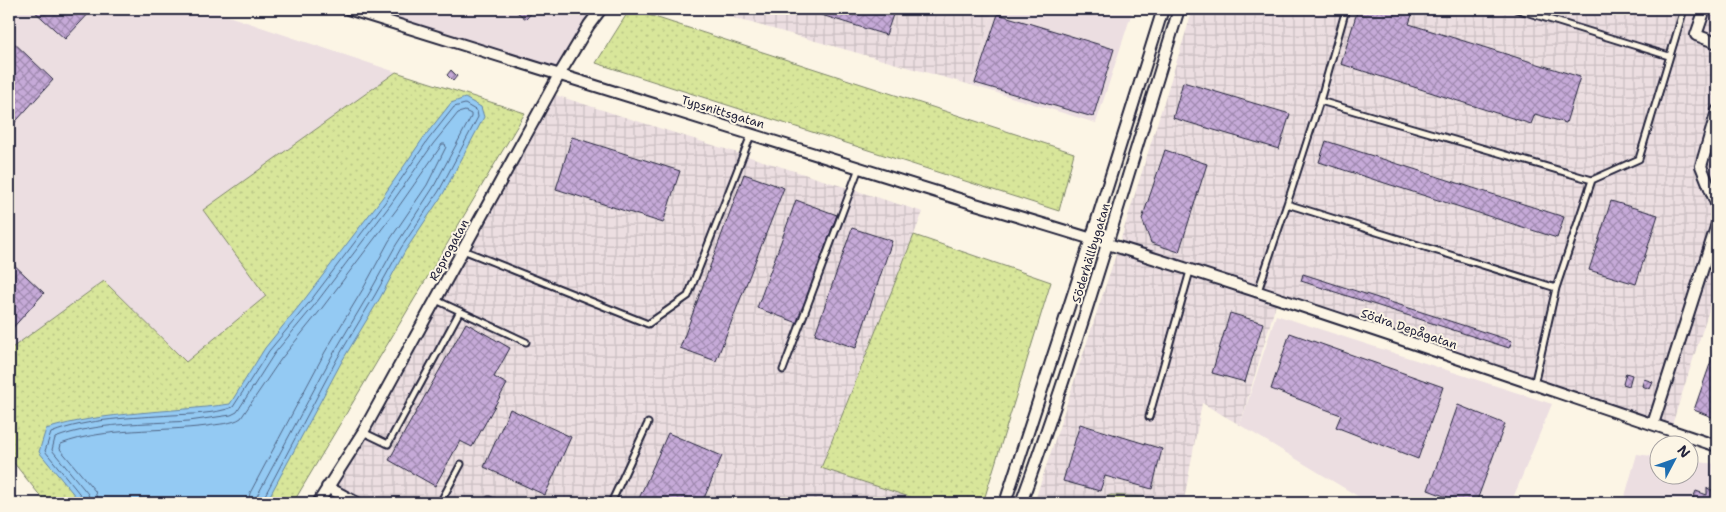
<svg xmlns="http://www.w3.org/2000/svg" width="1726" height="512" viewBox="0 0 1726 512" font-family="'Shantell Sans',sans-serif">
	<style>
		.built { fill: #ecdee1 }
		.industrial { fill: url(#industrial-grid) }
		.grass { fill: url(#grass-dots); stroke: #7d846a }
		.water { fill: #94caf3; stroke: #6687a9 }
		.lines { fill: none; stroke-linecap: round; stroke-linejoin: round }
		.shore { stroke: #506585; stroke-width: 1 }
		.building { fill: url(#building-cross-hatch); stroke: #22223b }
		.service-casing { stroke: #22223b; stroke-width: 9 }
		.minor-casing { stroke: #22223b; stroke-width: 14 }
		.service { stroke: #fcf5e5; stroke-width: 5 }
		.minor { stroke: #fcf5e5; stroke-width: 10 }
		.labels { text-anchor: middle; stroke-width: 4; stroke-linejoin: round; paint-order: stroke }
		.street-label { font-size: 12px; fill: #22223b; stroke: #fcf5e5 }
	</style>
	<defs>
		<pattern id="industrial-grid" width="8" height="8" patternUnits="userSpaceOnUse" patternTransform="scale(1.25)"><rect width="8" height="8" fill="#ecdee1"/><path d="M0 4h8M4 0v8" fill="none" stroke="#cabec2"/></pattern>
		<pattern id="grass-dots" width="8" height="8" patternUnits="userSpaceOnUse" patternTransform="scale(1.25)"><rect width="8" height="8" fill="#d8e69a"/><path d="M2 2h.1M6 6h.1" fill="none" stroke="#b9c586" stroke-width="1.8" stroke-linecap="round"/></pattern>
		<pattern id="building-cross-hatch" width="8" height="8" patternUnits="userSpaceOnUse" patternTransform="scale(1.25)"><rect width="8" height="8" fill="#c6aad8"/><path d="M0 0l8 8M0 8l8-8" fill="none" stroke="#a08ab0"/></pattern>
	</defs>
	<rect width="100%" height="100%" fill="#fcf5e5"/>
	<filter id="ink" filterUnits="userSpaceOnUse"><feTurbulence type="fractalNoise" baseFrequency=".02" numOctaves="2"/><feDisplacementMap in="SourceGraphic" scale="10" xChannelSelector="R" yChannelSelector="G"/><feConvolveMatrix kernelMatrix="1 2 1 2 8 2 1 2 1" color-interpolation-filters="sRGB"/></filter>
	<g filter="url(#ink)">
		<path class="built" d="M9,9H207L396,72L203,210L267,296L186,363L104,281L9,350Z
			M349,9H601L559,75Z
			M993,9H1133L1096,123L971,85Z
			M1276,315L1552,404L1511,503H1369L1240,425Z
			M1637,454L1658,457V474H1688L1689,461L1717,464V503H1623Z"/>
		<path class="industrial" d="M702,9H993L971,85Z
			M1193,9H1717V285L1670,431L1277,301L1240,425L1202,403L1184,500L1111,495L1088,503H1034L1118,248Z
			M549,93L923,212L821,467L928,503H362L327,487Z"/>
		<path class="grass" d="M630,9L1074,153L1059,211L596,63Z
			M396,72L525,113L293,503H46L9,457V350L104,281L186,362L266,296L203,210Z
			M914,235L1051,282L983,503H928L821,468Z
			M1111,495L1184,500L1183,503H1094Z"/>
		<path class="water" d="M465,98L481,107L484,117L443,194L405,251L380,298L342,361L266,503H81L39,452L46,429C106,411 168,413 230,404L265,348L304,300L382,198L424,137L451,103Z"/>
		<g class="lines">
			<path class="shore" d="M84,503L83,498L45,451L51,433C89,418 132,418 172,415C190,414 216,414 233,407L269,351L308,304L386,201L428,140L454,107L465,104L477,111L478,117L439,191L401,248L375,295L337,359L263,499L262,503
				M91,503L88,494L52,450L55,438C97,422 145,424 189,421C203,419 217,417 231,415L237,412L274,354L313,307L391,204L433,144L458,113L465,111L471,114V117L433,188L396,245L370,292L332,356L257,496L256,503
				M98,503L95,491L60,449L61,444C106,427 160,432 207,426C218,424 232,424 241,418L281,359L319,312L397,209L439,149L442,144H445L446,147L427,185L389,241L363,289L325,352L250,493L248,503"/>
		</g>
		<path class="building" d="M32,9H93L65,39Z
			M513,9H535L526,19Z
			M816,9H895L886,35L815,13Z
			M1358,9H1414L1409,24L1580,77L1566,123L1535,114L1531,124L1341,64Z
			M998,14L1114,49L1093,117L975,83Z
			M9,38L53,80L9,129Z
			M451,70L457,76L453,81L447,75Z
			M1183,82L1290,114L1279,149L1173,118Z
			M572,137L680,171L663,223L556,189Z
			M1326,141L1564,217L1557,238L1319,162Z
			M1165,150L1207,164L1179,252L1151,243L1142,219Z
			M744,174L784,188L716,361L680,348Z
			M796,200L837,215L798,323L757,308Z
			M1611,201L1658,215L1636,284L1589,270Z
			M852,228L892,241L856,348L815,334Z
			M9,260L44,293L9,332Z
			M1303,274L1512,341L1509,348L1301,281Z
			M1230,313L1263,323L1245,382L1212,373Z
			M466,323L510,348L494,377L507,384L472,447L460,441L435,486L389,460Z
			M1290,333L1443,387L1418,459L1336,427L1341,415L1271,389Z
			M1717,344V419L1694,410Z
			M1626,373L1632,375L1629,386L1623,384Z
			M1644,379L1653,382L1650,389L1642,386Z
			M1458,405L1505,424L1476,503H1463L1428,490Z
			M510,409L571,437L545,495L484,467Z
			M1080,424L1162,449L1152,489L1105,476L1100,491L1063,481Z
			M668,433L722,456L702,503H637Z
			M1707,488L1717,492V503H1691L1696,491L1707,495Z"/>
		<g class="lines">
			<defs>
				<path id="service" d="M1516,9L1669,56
					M1320,101L1346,9
					M1592,180L1320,101L1287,204L1556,288L1592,180L1639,159L1684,9
					M463,250L648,324L688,296L751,135
					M1258,291L1287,204
					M436,300L526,342
					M783,370L859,168
					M1534,385L1556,288
					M1149,417L1190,271
					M363,432L388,444L460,311
					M489,500L496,503
					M440,503L461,464
					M611,503L648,423"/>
				<path id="minor" d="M348,9L972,203C1223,276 1469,363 1717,446
					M1705,9L1696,35L1717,43
					M1717,111L1701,166L1717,206
					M1653,424L1717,224
					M327,487L357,503
					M318,503L363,432L559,75L589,25L601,9
					M1005,503L1091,239L1163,9
					M1021,503C1080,341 1128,174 1179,9"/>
			</defs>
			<use href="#service" class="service-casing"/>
			<use href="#minor" class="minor-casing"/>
			<use href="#service" class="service"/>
			<use href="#minor" class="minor"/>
		</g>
	</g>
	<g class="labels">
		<g class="street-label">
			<text transform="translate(723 112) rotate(17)" y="4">Typsnittsgatan</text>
			<text transform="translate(449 250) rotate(-61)" y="4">Reprogatan</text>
			<text transform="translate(1091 253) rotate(-73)" y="4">Söderhällbygatan</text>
			<text transform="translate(1409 329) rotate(19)" y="4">Södra Depågatan</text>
		</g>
	</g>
	<rect width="1726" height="512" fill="none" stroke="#fcf5e5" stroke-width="30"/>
	<rect x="15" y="15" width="1696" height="482" fill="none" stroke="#22223b" stroke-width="2" filter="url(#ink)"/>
	<g transform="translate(1674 460) rotate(49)"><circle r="24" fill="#fcf5e5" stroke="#a5a1a1"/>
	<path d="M0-4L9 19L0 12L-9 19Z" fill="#1f6fb2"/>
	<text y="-8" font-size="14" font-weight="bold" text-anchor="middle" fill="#22223b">N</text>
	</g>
</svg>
